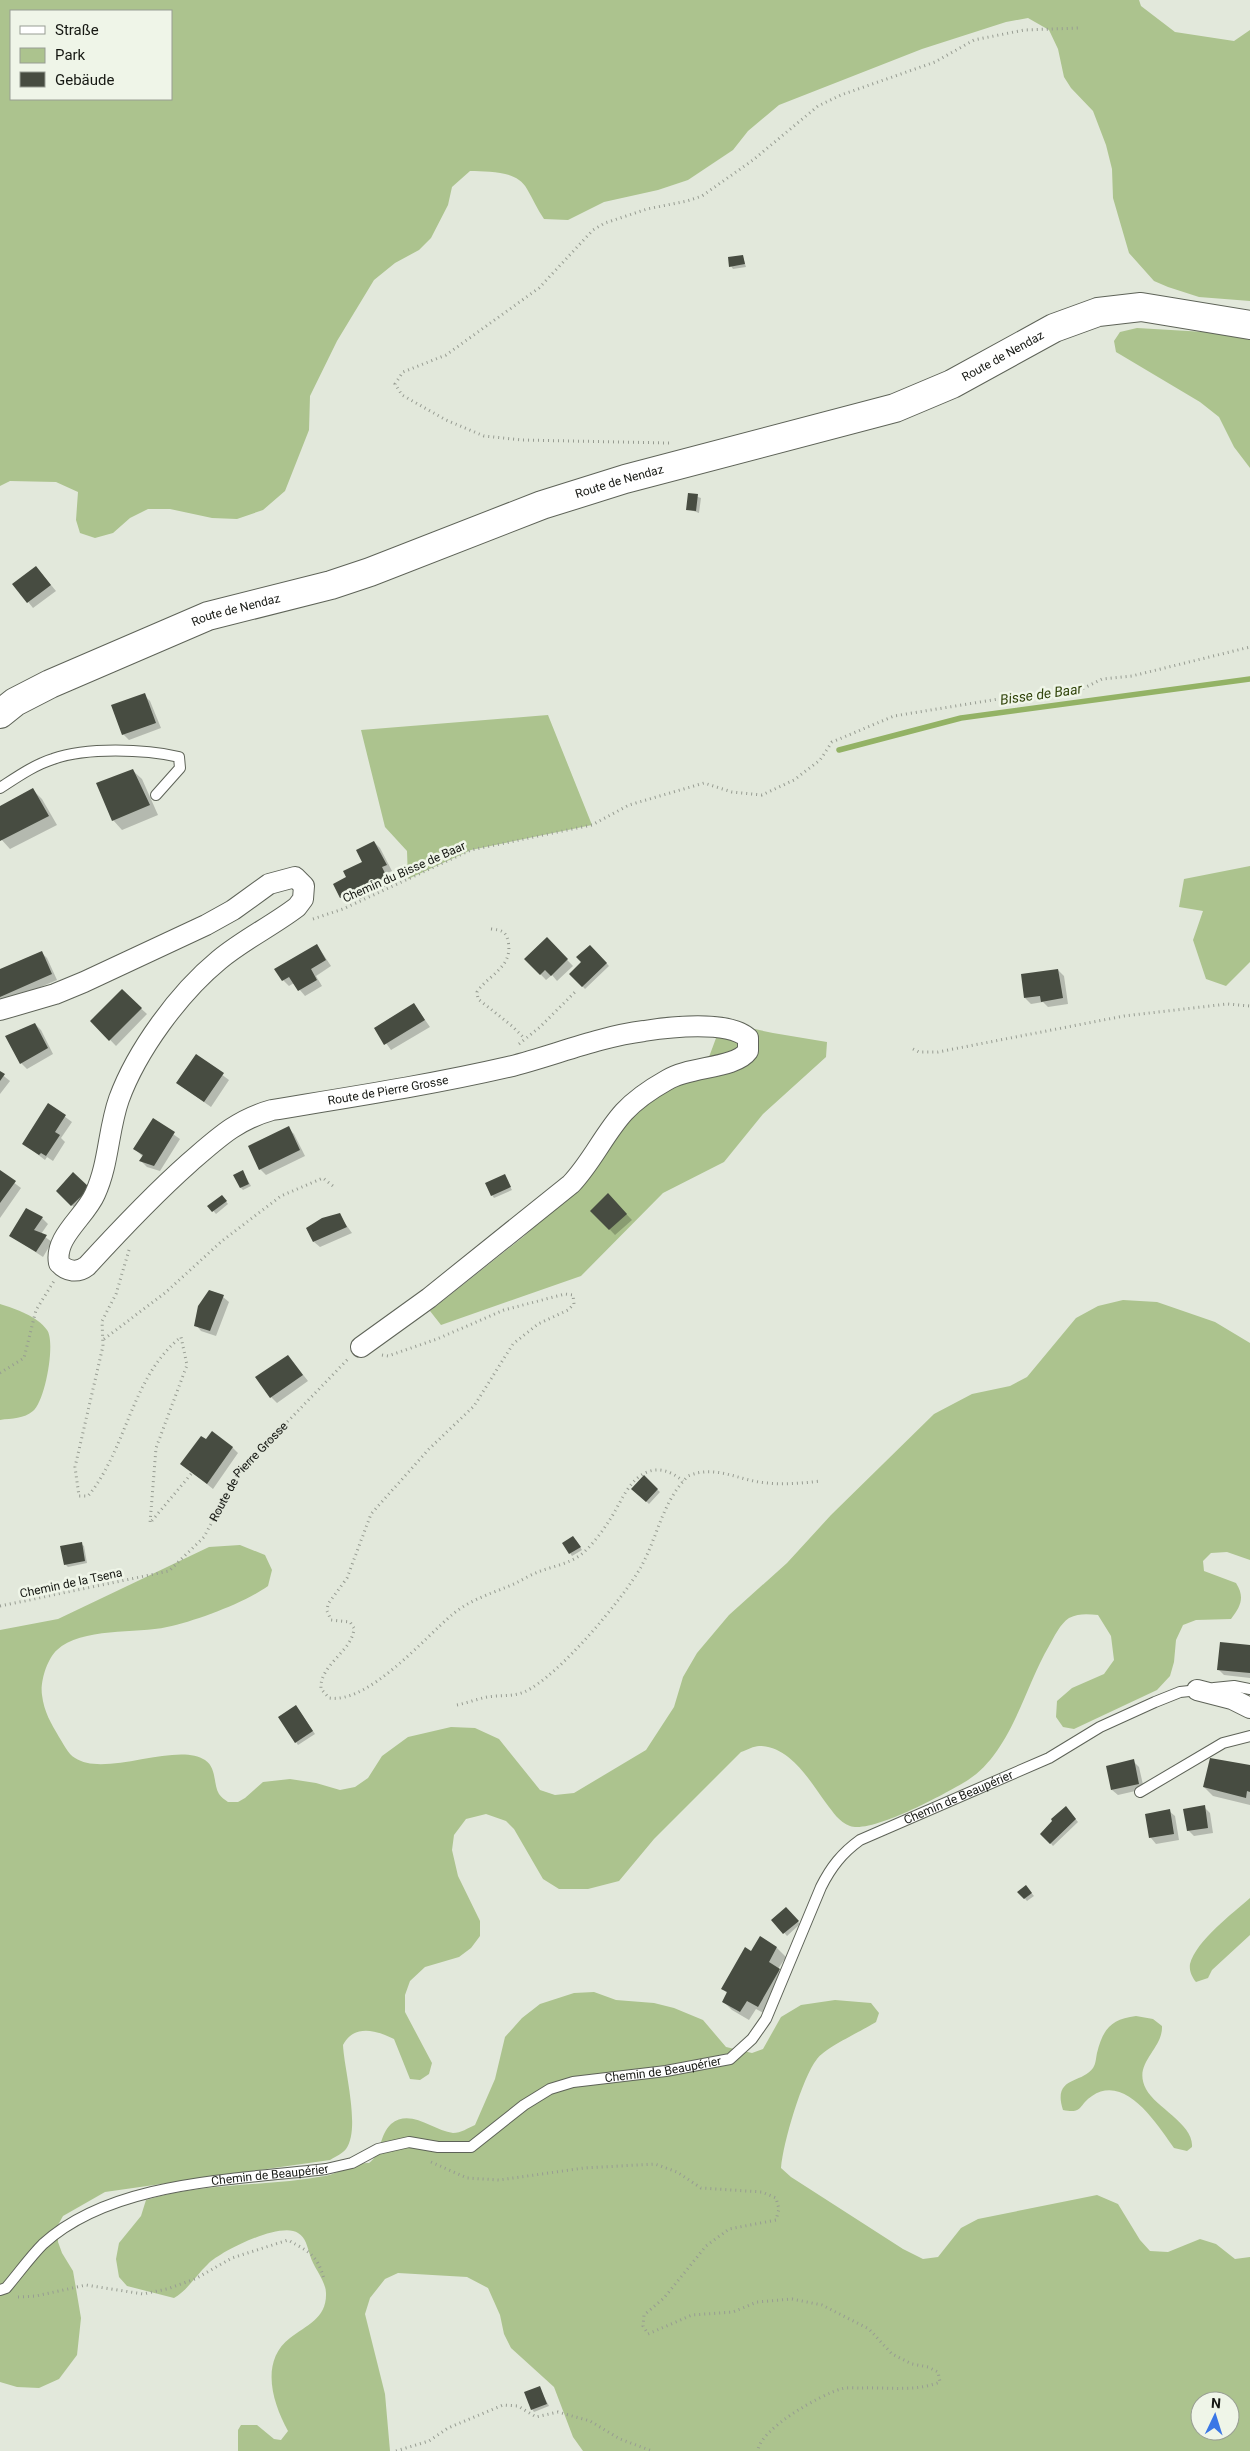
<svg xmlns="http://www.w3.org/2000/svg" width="1250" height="2451" viewBox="0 0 1250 2451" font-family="Roboto,sans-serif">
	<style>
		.green { fill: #acc38e; fill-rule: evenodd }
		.shadow { fill: #0003 }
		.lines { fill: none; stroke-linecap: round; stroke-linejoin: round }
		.stream { stroke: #93b265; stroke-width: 5.5 }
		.building { fill: #474c41 }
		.service-casing { stroke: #5e6358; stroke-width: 12 }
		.minor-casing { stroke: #5e6358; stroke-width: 22 }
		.secondary-casing { stroke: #5e6358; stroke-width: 30 }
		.path { stroke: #979c92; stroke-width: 3; stroke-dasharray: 1 4; stroke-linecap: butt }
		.service { stroke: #fff; stroke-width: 10 }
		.minor { stroke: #fff; stroke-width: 20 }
		.secondary { stroke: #fff; stroke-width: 28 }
		.labels { text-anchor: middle; stroke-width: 5; stroke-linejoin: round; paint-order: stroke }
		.street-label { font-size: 12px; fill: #161813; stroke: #eff5e8 }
		.water-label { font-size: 14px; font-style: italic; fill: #32450c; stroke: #eff5e8 }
	</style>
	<rect width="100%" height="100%" fill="#e2e8db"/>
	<path class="green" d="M0,0H1139L1141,6L1175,32L1234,41L1250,30V301L1199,297L1168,287L1154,281L1129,253L1113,198L1112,169L1106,145L1093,111L1071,88L1064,77L1058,49L1049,30L1028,18L1006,22L922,49L779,105L748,131L733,150L688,180L658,190L604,202L568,220L544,219C537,209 533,199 527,189C517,170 489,172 470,171L452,187L448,205L431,238L419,250L395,263L374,280L337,341L310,396L309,430L285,491L263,510L237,519L212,518L170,509H148L130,518L113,533L95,538L80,533L76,520L78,492L56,482L10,481L0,486ZM11,11H171V99H11Z
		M1137,328L1222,333L1250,340V468L1234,447L1219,417L1200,402L1116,352L1114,341L1120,332Z
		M548,715L592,825L471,850L408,879L407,851L385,827L361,730Z
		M1250,866V962L1226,986L1206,979L1193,940L1203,911L1179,907L1184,879Z
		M722,1022L773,1033L827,1042L826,1057L763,1114L724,1162L663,1193L581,1276L441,1325L430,1311L523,1237L582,1184L621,1121L689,1068L709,1057Z
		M1123,1300L1157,1302L1215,1322L1250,1343V1560L1227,1552L1211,1553L1203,1561L1204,1571L1236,1583C1245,1597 1241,1606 1231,1619L1196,1620L1183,1625L1176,1640L1174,1662L1170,1676L1157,1690L1074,1729L1063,1727L1056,1717L1057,1701L1072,1688L1104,1674L1114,1660L1111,1636L1098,1615C1088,1614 1079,1613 1069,1618C1060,1624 1054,1637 1049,1646C1024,1689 1011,1752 968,1780C947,1793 872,1834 850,1826C839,1822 833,1812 826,1803C810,1781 790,1746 759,1746C754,1746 747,1750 741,1752L654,1839L619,1881L588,1889H559L543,1879L514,1829L506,1821L486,1814L466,1819L454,1835L452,1850L458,1876L480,1921V1936L471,1948L459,1957L425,1967L410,1981L405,1995V2012L432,2063L429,2074L420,2080L410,2079L394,2039C376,2030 354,2024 343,2045C344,2069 361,2129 346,2149C343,2153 335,2157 330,2160L105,2192L63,2216L58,2225V2242L62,2253L73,2271L81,2318L77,2355L59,2379L39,2388L17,2387L0,2382V1630L58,1619L209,1547L240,1545L265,1555L272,1570L268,1586C244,1603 196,1621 167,1627C137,1634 81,1627 57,1650C47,1659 40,1682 42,1695C44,1712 51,1723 59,1737C63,1743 68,1754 75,1758C105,1778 177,1741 205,1760C217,1768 213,1784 219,1794C221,1797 225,1800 228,1802H238L245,1798L263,1782L290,1779L316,1783L340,1790L355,1787L368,1778L382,1756L408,1737L451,1727L475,1728L499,1739L540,1790L555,1795L574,1793L646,1750L674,1707L683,1677L697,1653L729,1615L787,1563L831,1515L934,1414L972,1394L1010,1386L1027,1377L1076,1318L1098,1306Z
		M0,1304C16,1309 37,1316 47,1330C56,1342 45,1402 33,1411C24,1419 12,1418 0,1420Z
		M1250,1898V1935L1212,1970L1208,1978L1196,1982C1192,1977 1189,1971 1190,1964C1196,1941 1233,1913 1250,1898Z
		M594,1992L616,2000L654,2003L674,2008L703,2020L726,2047L752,2053L763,2049L781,2017L801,2005L835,2000L871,2003L879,2013L876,2022C862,2031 826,2047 817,2059C802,2078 783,2143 781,2168L791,2177L903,2249L923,2259L938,2257L961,2228L978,2219L1097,2195L1118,2204L1140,2240L1150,2251L1168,2252L1200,2239L1216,2244L1235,2259L1250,2257V2451H583L573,2437L554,2387L511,2348L504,2334L500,2315L488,2288L467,2277L398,2273L385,2279L370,2298L365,2314L385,2394L390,2451H238V2430L241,2425H257L274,2439L281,2440L288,2431C272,2402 260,2361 290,2338C307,2325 327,2318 326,2293C326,2281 313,2267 310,2255C307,2246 306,2238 298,2233C281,2221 221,2251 208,2264C196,2275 188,2290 174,2298L127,2286L119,2277L116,2259L119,2243L141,2216L146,2200C204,2182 266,2187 325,2176C340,2173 354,2162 369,2163C382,2154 379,2135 391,2124C411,2108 433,2131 453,2133C461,2133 468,2128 475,2125L495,2079L505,2037L522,2018L540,2004L574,1993ZM1200,2401H1230V2431H1200Z
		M1136,2016L1153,2019L1162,2026C1163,2050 1132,2063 1146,2089C1156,2108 1194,2124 1192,2147L1187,2151L1174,2148C1158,2126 1126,2073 1092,2096C1078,2105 1084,2114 1063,2110C1052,2076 1082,2084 1093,2068C1096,2064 1096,2057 1097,2053C1103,2029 1111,2019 1136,2016Z"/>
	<path class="shadow" d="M743,257L746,267L733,269L731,266Z
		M689,494L701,498L699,513L688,509Z
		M36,567L56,591L33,608L14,584Z
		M144,695L150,701L161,728L129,740L123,734Z
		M132,770L142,779L158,815L122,830L113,820Z
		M33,790L42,799L57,825L10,849L0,838V808Z
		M374,842L380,848L392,871L387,873L392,883L360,899L358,897L347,903L341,897L348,878L363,862Z
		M547,939L573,966L557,981L552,975L546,980L526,959Z
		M317,945L331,966L316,976L322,986L305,996L294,983L289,986L283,980Z
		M590,946L609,966L585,989L571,974L583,962Z
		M42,953L47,958L57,980L3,1003L0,1001V971Z
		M1058,970L1064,976L1068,1004L1048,1007L1043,1002L1031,1004L1025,998Z
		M122,991L147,1014L116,1046L92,1021Z
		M414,1004L430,1027L391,1050L375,1028Z
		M35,1024L41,1030L53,1054L27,1069L21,1063Z
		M197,1056L229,1080L211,1107L177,1083Z
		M0,1073L10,1081L0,1094Z
		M49,1105L72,1122L61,1138L65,1142L53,1161L47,1157L45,1160L24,1144Z
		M153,1120L180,1139L160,1171L147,1167L141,1161L143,1157L135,1149Z
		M288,1128L294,1134L305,1156L266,1175L260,1169Z
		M0,1172L21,1188L0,1218Z
		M243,1172L251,1186L243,1190L241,1188Z
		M504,1176L512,1190L494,1198L492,1195Z
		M57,1191L95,1195L78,1211Z
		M608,1195L632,1220L615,1235L592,1211Z
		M224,1199L228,1204L216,1214L209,1206Z
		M339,1215L352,1233L320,1247L314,1242Z
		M42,1218L48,1224L41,1234L52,1242L43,1257L11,1236Z
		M223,1297L229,1302L216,1336L201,1331L196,1325Z
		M293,1362L308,1381L277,1403L271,1397Z
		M232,1447L238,1453L213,1489L182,1464Z
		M644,1477L660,1492L649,1504L633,1489Z
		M576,1540L582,1550L572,1556L570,1553Z
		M81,1544L84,1546L87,1563L68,1567L65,1564Z
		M1250,1647V1678L1224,1675L1218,1669Z
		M298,1709L315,1734L298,1745L296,1742Z
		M1133,1761L1139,1767L1144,1789L1118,1795L1112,1790Z
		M1250,1767V1805L1213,1796L1204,1787Z
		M1204,1807L1210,1813L1213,1833L1194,1836L1188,1830Z
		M1066,1808L1078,1822L1053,1846L1042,1834Z
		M1169,1811L1175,1816L1179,1840L1156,1844L1151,1838L1146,1815Z
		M1028,1889L1034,1896L1027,1901L1019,1892Z
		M786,1909L800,1924L787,1936L773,1920Z
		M777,1948L786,1957L778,1969L788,1979L767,2015L756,2009L749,2020L732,2010L723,2001L728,1994L722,1988L752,1953Z
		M539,2387L549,2406L534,2412L532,2409Z"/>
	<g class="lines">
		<path class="stream" d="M839,750L961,718L1250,679"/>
	</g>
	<path class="building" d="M743,255L745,264L729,267L728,257Z
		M688,493L698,494L696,511L686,510Z
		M36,566L51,585L27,603L12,584Z
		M145,693L156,723L122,735L111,705Z
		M133,769L150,805L112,821L96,783Z
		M33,788L49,816L0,841V806Z
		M374,841L387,865L382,867L387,877L353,894L352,892L340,898L333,884L346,877L343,871L362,862L356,850Z
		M547,937L568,959L551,976L545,970L540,975L524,959Z
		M317,944L326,960L311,969L317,980L298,991L289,977L282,981L274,969Z
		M590,945L607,963L582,987L569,974L581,962L576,957Z
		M42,951L52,974L0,997V969Z
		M1058,969L1063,998L1041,1002L1040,996L1024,998L1021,974Z
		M122,989L142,1008L109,1041L90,1021Z
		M414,1003L425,1020L384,1045L374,1028Z
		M35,1023L48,1048L20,1064L5,1036Z
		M196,1054L224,1073L204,1102L176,1083Z
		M0,1071L5,1074L0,1081Z
		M48,1103L66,1115L55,1132L60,1135L46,1156L41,1153L39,1155L22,1144Z
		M153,1118L175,1132L154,1166L139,1161L143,1155L133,1149Z
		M289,1126L300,1150L259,1170L248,1146Z
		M0,1170L16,1181L0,1203Z
		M243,1170L249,1184L240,1188L233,1175Z
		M73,1172L90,1188L71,1206L56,1191Z
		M505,1174L511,1187L491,1196L485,1183Z
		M608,1193L627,1214L609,1230L590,1211Z
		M222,1195L227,1201L212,1212L207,1206Z
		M26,1208L43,1217L34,1230L47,1235L36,1252L9,1236Z
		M340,1213L347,1227L313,1242L306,1228L322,1218Z
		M209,1290L224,1295L210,1331L194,1326L198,1306Z
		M288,1355L303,1375L270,1398L255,1377Z
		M212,1431L233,1447L207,1484L180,1464L201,1436L206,1439Z
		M644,1475L658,1489L646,1502L631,1489Z
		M573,1536L581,1547L569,1554L562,1543Z
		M82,1542L85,1561L64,1565L60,1546Z
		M1220,1642L1250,1645V1673L1217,1670Z
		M296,1705L313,1731L295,1743L278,1717Z
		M1210,1758L1250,1765V1792L1247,1791L1246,1798L1203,1787Z
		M1134,1759L1139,1784L1111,1790L1106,1766Z
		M1205,1805L1208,1828L1187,1831L1183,1809Z
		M1066,1806L1076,1819L1050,1844L1040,1834L1052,1821L1051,1819Z
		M1170,1809L1174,1834L1149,1838L1145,1814Z
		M1026,1885L1032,1893L1024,1899L1017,1892Z
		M786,1907L799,1921L783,1934L771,1920Z
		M760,1936L777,1947L769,1962L780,1969L758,2007L747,2001L740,2012L722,2002L727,1992L721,1989L745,1947L751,1951Z
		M540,2386L547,2404L531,2410L524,2392Z"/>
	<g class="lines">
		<defs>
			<g id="service">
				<path d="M0,788C17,777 34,765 53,759C86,747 145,749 179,757L180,768L156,795"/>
				<path d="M1214,1688L1234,1686L1250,1689"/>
				<path d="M1140,1792L1223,1743L1250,1736"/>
				<path id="s2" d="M0,2290L6,2288C18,2274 30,2257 43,2244C113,2180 237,2180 326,2169L352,2163L378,2149L409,2142L438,2147H471L524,2105L550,2089L573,2082L666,2071L730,2059L752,2039L766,2019L821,1887C831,1867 842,1853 860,1840L1049,1758L1100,1727L1155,1702L1180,1692L1199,1690"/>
			</g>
			<g id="minor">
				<path id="s3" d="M0,1010L55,994L84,982L206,925L233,910L269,884L295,877L304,886L303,899L297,907C272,926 243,940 219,960C179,993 137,1050 119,1099C108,1130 109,1164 95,1194C85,1217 54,1237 59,1263C67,1272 78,1273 87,1266C120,1230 153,1195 189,1163C217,1139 236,1120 272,1110C351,1097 430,1085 508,1067C553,1056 597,1037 644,1031C669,1027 728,1020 748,1038V1051C735,1069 689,1066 667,1080C651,1089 636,1099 624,1112C604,1134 592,1162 571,1184L429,1298L361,1347"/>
				<path d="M1197,1690L1232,1699L1250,1708"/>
			</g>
			<g id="secondary">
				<path id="s4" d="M0,714L15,702L50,684L208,616L331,585L370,572L542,505L625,479L895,408L952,384L1054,328L1098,312L1141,307L1250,325"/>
			</g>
		</defs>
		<use href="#service" class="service-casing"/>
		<use href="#minor" class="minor-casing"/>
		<use href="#secondary" class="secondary-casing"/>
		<g class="path">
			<path d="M669,443L522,440L484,436L446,420L402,395L395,384L403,372L446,355L539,288L593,230L605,223L647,209L687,201L702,196L753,160L818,106L841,95L935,62L974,40L1024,30L1080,28"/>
			<path d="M313,919L343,909L471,850L592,825L629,805L704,783L732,792L762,795L794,780L820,760L832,742L894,716L1017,696L1070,695L1102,679L1132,676L1250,647"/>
			<path d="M491,929C501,930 506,931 508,941C514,967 488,975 477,992L478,999L512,1026L525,1039"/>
			<path d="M519,1044L540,1027L577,990"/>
			<path d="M913,1049L919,1052H938L1124,1016L1227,1004L1250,1006"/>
			<path d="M129,1250L116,1294L102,1321L103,1346L75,1467L79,1496H88C127,1449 131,1377 181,1337L187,1365L156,1448L150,1523L192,1473"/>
			<path d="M104,1339L165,1293L222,1241L281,1196L323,1178L333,1186"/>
			<path d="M382,1355L388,1356L437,1339L504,1310L565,1294L573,1295L574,1304L568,1310L538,1324L513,1344L474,1406L429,1449L371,1514L347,1578L328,1604L327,1611L331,1620L350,1622L354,1628C353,1651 319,1665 321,1689L329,1698C369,1704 424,1638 453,1614C471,1599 493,1593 514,1584C522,1580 530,1575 538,1572C553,1566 570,1564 583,1553C593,1544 602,1532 609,1521C620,1505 627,1482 645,1473C659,1466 672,1472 683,1481"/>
			<path d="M0,1373L24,1358L36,1310L54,1281"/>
			<path id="s1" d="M0,1606L169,1571L204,1537L238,1473L348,1359"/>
			<path d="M457,1705C467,1703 477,1699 487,1697C499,1695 512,1697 524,1692C557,1678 623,1599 641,1567C658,1536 662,1502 688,1476C716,1464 739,1481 767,1483C785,1485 803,1483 821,1481"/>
			<path d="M431,2162L467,2178L499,2180L584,2168L655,2164L677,2172L701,2188L762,2192L776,2198L779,2209L776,2220L729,2229L706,2246L664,2298L644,2315L643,2326L648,2334L692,2315L733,2312L757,2302L792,2299L822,2305L869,2329L892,2354L912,2364L928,2367L938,2372L940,2382C916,2392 887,2387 861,2388C855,2388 847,2387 841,2389C822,2394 759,2429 758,2451"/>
			<path d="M18,2297L36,2296L86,2285L143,2294L167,2289L195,2279L232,2258L288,2240C309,2252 317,2254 324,2279"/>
			<path d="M396,2451L429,2441L448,2428L503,2405L518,2406L536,2417L558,2412L590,2421L620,2439L652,2451"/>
		</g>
		<use href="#service" class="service"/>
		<use href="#minor" class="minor"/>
		<use href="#secondary" class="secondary"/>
	</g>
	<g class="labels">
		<g class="street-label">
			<text dy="4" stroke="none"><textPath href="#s4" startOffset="1069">Route de Nendaz</textPath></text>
			<text dy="4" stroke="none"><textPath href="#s4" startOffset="664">Route de Nendaz</textPath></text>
			<text dy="4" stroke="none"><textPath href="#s4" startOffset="259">Route de Nendaz</textPath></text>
			<text transform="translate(404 872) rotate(-24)" y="4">Chemin du Bisse de Baar</text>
			<text dy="4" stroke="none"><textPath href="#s3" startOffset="1200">Route de Pierre Grosse</textPath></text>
			<text dy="4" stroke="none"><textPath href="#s1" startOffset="301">Route de Pierre Grosse</textPath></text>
			<text transform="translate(71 1583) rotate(-12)" y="4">Chemin de la Tsena</text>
			<text dy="4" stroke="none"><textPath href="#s2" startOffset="1159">Chemin de Beaupérier</textPath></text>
			<text dy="4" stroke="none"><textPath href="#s2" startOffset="725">Chemin de Beaupérier</textPath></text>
			<text dy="4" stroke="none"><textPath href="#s2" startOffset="305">Chemin de Beaupérier</textPath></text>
		</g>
		<g class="water-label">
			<text transform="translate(1041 694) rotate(-8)" y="5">Bisse de Baar</text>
		</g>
	</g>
	<rect x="10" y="10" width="162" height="90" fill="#eff5e8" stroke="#989d93"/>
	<rect x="20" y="26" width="25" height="8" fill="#ffffff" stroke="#989d93"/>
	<text x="55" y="35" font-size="15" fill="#161813">Straße</text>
	<rect x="20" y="48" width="25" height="15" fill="#acc38e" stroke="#989d93"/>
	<text x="55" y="60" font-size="15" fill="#161813">Park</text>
	<rect x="20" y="72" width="25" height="15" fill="#474c41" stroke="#989d93"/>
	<text x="55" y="85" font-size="15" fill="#161813">Gebäude</text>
	<g transform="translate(1215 2416) rotate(4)"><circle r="24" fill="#eff5e8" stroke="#989d93"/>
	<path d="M0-4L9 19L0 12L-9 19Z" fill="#3a77e6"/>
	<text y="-8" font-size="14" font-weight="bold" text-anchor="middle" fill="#161813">N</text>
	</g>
</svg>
